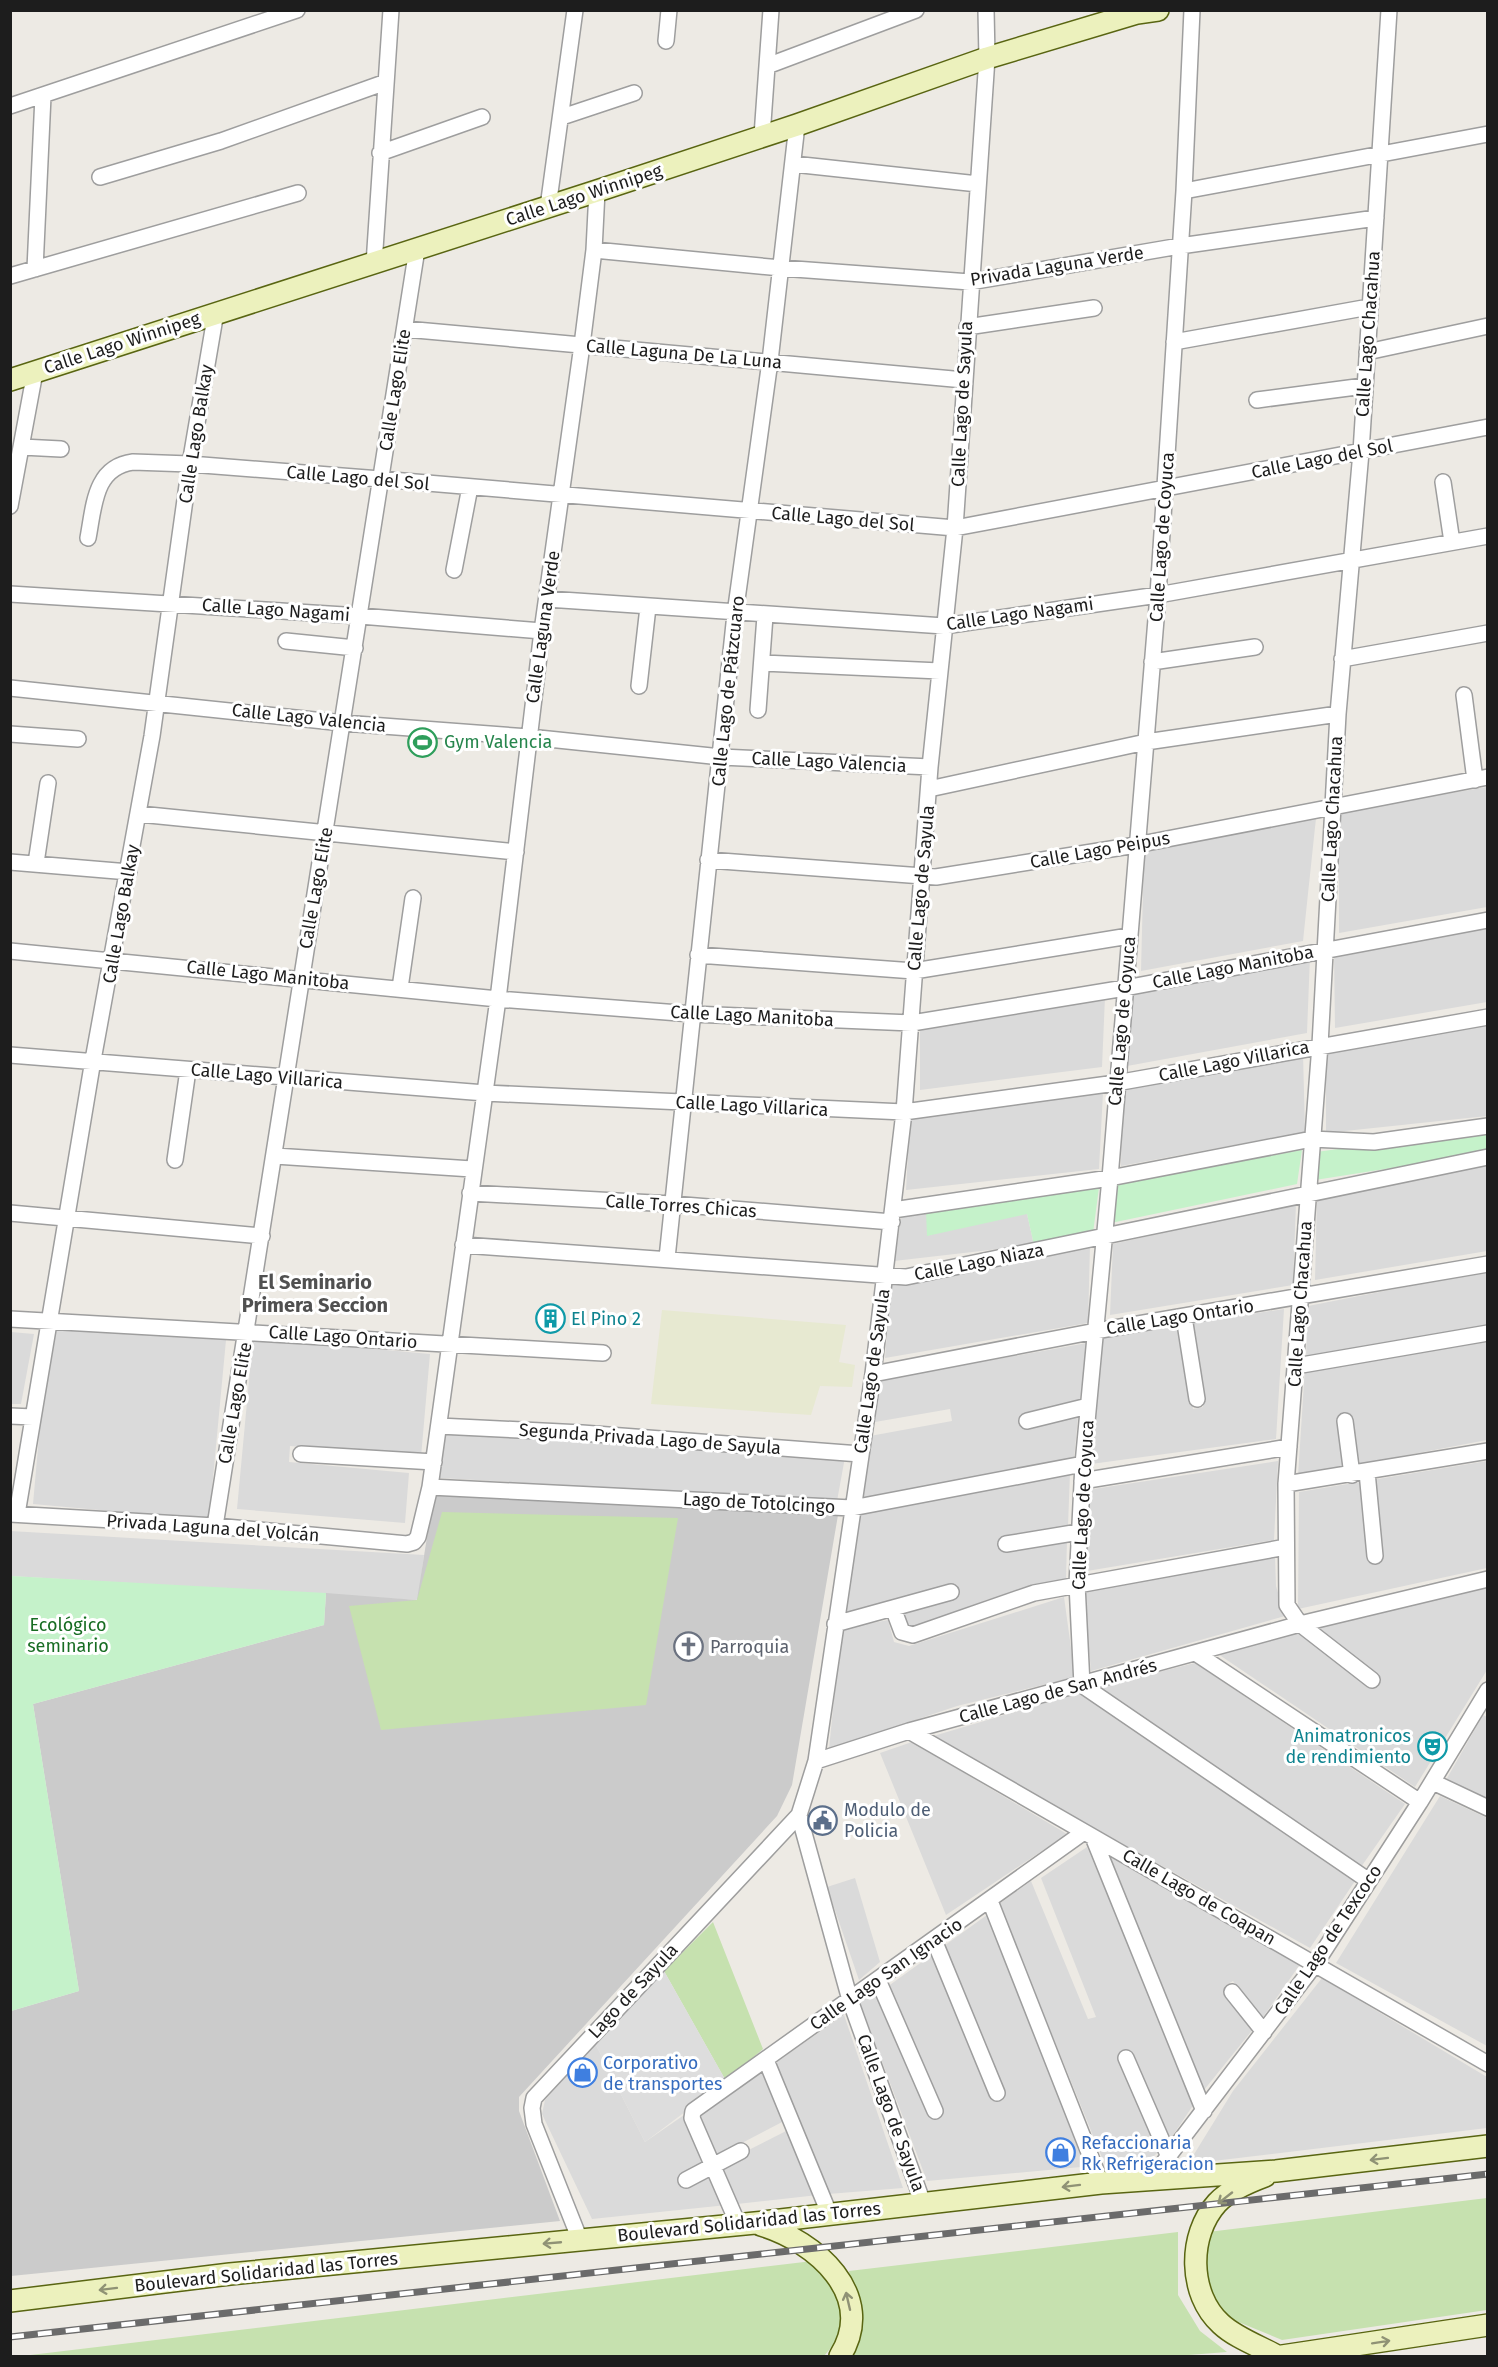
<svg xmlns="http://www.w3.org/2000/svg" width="1498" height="2367" viewBox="0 0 1498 2367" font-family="'Fira Sans',sans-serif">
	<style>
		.residential { fill: #dadada }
		.religious { fill: #cbcbcb }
		.farmland { fill: #e7e9d1 }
		.grass { fill: #c6e1af }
		.park { fill: #c5f2ca }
		.parking { fill: #ddd }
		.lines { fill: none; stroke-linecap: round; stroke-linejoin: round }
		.minor-casing { stroke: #9e9e9e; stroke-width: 18 }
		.secondary-casing { stroke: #596512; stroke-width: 24 }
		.minor { stroke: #fff; stroke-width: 15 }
		.secondary { stroke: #ecf1bd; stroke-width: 21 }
		.rail-casing { stroke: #6b6b6b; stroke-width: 7 }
		.rail { stroke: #fff; stroke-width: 4.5; stroke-dasharray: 14; stroke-linecap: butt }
		.oneway { stroke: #8f9275 }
		.labels { text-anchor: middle; stroke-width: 6; stroke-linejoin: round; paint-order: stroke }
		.street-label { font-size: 18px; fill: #1d1d1d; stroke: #fff }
		.leisure-label { font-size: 18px; fill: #27864d; stroke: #fff; text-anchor: start }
		.culture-label { font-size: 18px; fill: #0d838f; stroke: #fff; text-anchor: start }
		.park-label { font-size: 18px; fill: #186d23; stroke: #fff }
		.worship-label { font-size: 18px; fill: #5b616d; stroke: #fff; text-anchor: start }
		.service-label { font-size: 18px; fill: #4e5e75; stroke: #fff; text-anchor: start }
		.shop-label { font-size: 18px; fill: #366cbe; stroke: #fff; text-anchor: start }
		.neighbourhood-label { font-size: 20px; font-weight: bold; fill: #505050; stroke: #fff }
	</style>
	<rect width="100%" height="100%" fill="#edeae4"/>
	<path class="residential" d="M1487,787V907L1339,933V812Z
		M1316,818L1303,941L1141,971L1144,850Z
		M1487,926V1002L1335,1028L1334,953Z
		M1310,956L1307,1033L1127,1066L1130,992Z
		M1105,997L1102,1067L920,1090V1026Z
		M1487,1022V1116L1326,1133V1046Z
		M1303,1053L1305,1132L1121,1166L1122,1086Z
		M1103,1092L1099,1169L906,1190L910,1115Z
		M1487,1165V1251L1315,1280L1317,1197Z
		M1296,1203L1293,1285L1110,1315L1113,1244Z
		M926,1211L1027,1214L1034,1245L894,1261L902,1213Z
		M1090,1246L1088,1323L885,1358L891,1283Z
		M1487,1271V1327L1306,1358L1308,1306Z
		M1284,1309L1276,1439L1091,1464L1103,1337L1178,1324L1193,1409L1203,1407L1192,1323Z
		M49,1324L226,1340L209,1520L33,1504Z
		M11,1332L34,1334L21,1404H11Z
		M1487,1337V1440L1360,1464L1349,1413H1341L1348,1466L1298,1476L1305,1367Z
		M253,1338L430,1354L421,1457L290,1446L289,1462L409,1473L405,1523L237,1509Z
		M1087,1343L1080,1401L1020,1417L1022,1428L1078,1417L1074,1459L862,1500L870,1436L952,1421L950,1409L875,1422L880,1380Z
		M445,1434L845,1457L837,1501L440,1478Z
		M1278,1461L1274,1540L1087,1571V1490Z
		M1487,1461V1568L1298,1609L1299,1492Z
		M1070,1473L1068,1526L1000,1540L1002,1551L1067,1539L1066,1580L986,1600L963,1612L911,1631L897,1610L843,1616L856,1515Z
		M10,1531L424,1555L418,1600L11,1576Z
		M1275,1556L1276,1586L1285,1616L1091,1671L1083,1587Z
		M1487,1586V1670L1415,1787L1218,1654L1309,1627Z
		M1064,1597L1075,1677L957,1706L829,1749L841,1629L888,1620L894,1642L909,1646Z
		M1195,1663L1405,1804L1361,1867L1098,1687Z
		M1082,1692L1355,1881L1310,1948L930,1737Z
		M1483,1715L1487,1717V1800L1446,1780Z
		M912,1742L1067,1834L946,1915L880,1753Z
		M1440,1796L1487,1818V2046L1336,1963Z
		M1087,1847L1196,2101L1169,2141L1147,2163L1107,2170L999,1904L1031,1881L1088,2019L1096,2017L1041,1878Z
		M1113,1854L1301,1963L1261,2020L1233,1981L1226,1985L1254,2028L1204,2090L1106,1856Z
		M855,1878L880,1962L859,1980L827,1887Z
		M987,1915L1092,2166L927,2181L858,1998L880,1992Z
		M1322,1978L1487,2077V2128L1188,2164L1233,2091Z
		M844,2015L903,2188L828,2194L772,2065Z
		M595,2043L645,2142L687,2113L727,2205L592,2219L542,2114L545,2100Z
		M764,2065L786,2120L715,2157L696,2116Z
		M790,2129L818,2195L737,2204L719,2165Z"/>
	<path class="religious" d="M434,1493L838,1515L792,1785L777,1816L519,2097V2111L560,2221L11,2276V2011L79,1991L33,1704L324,1625L326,1593L417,1600Z"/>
	<path class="farmland" d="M662,1310L846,1325L839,1362L855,1365L852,1387L820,1386L811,1415L651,1404Z"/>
	<path class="grass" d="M442,1512L678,1518L646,1705L381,1730L349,1606L417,1600Z
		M713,1922L763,2049L726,2081L664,1971Z
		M1487,2198V2310L1282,2340L1219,2314L1201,2276L1208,2232Z
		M1178,2232V2295L1200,2331L1227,2352L1176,2356H851L857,2346L849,2271Z
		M821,2260L829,2270L846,2330L824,2356H22Z"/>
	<path class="park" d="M1487,1129V1153L1315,1180L1316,1152Z
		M1302,1150L1297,1184L1111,1223L1116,1184Z
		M1100,1180L1093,1233L1034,1245L1027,1214L927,1236L926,1211Z
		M11,1576L326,1593L324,1625L33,1704L79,1991L11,2011Z"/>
	<path class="parking" d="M664,1971L726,2081L645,2142L595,2043Z"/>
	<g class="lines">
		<defs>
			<path id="minor" d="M1192,10L1184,191L1158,595L1110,1178L1083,1464L1077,1584L1082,1685L1369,1881
				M666,41L669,10
				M767,66L916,10
				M10,106L297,10
				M562,117L634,93
				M762,136L771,10
				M380,153L482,117
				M793,164L978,184
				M100,177L221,141L386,82
				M1184,191L1488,134
				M548,207L575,10
				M594,250L781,268L970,282L1180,246L1376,218
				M374,264L391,10
				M35,269L43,96
				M10,276L298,193
				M967,327L1094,308
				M405,329L964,380
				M1174,342L1369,307
				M1367,352L1488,326
				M1257,400L1364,386
				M22,447L61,449
				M1443,482L1452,542
				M10,506L35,372
				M88,538C94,507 94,467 133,462L190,464L380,479L955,528L1488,427
				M454,570L470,487
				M10,594L360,616L542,631
				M547,599L944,626L1158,595L1488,536
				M286,641L355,648
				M1342,659L1488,633
				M1152,662L1255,647
				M763,663L940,671
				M639,686L648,607
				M10,688L343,723L529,737L721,757L930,767
				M1464,695L1475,780
				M758,710L765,616
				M10,734L78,739
				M929,789L1146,742L1338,714
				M139,814L516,852
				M708,860L936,877L1136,845L1488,777
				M10,862L129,872
				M36,863L48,783
				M10,951L498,999L692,1014L912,1023L1125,988L1488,920
				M698,955L914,971L1129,936
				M400,988L413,898
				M10,1055L485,1093L904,1112L1116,1083L1488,1017
				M275,1156L472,1169
				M175,1160L188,1070
				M470,1193L672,1204L892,1222
				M893,1210L1110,1178L1312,1139L1374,1142L1488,1126
				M10,1213L262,1236
				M463,1245L906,1277L1488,1157
				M667,1258L735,614L770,361L797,125
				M1184,1317L1197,1399
				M10,1319L603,1353
				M1296,1366L1488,1333
				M873,1374L1096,1331L1488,1264
				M10,1416L33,1417
				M1027,1421L1088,1406
				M1345,1421L1352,1475
				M439,1426L582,1433L860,1454
				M301,1454L434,1462
				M1367,1472L1375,1556
				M1082,1481L1289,1447
				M1286,1484L1488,1451
				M430,1487L852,1508L1083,1464
				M10,1514L215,1526L407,1544L414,1542L418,1537L430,1487L498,999L542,631L582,345L594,250L597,191
				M17,1514L93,1060L152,736L190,464L216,312
				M215,1526L417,249
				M1006,1544L1079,1532
				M893,1608L902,1632L913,1635L1034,1593L1286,1547
				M835,1624L951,1592
				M1197,1654L1420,1802
				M1372,1680L1300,1624L1287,1605L1286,1484L1320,1045L1338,714L1361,452L1389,10
				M909,1731L1488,2064
				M816,1761L909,1731L1300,1624L1488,1579
				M1433,1782L1488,1808
				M799,1815L850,2000L923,2203
				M1093,1837L1204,2111
				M990,1901L1101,2183
				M934,1940L997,2093
				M878,1980L935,2111
				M1232,1992L1264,2032
				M1126,2058L1169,2157
				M766,2060L829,2213
				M1151,2179L1316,1963L1420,1802L1488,1690
				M686,2180L741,2151
				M738,2224L692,2118L693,2111L1084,1832
				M580,2240L534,2124L532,2108L534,2098L799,1815L816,1761L873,1374L904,1112L930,767L955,528L987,58L986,10"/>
			<path id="secondary" d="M10,380L597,191L797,125L987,58L1137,13L1158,10
				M1265,2176C1249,2182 1229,2190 1217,2203C1188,2235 1188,2294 1221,2324C1236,2338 1259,2346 1277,2356
				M761,2225C815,2241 878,2295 840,2356
				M10,2301L230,2274L755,2223L1101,2183L1276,2171L1488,2146
				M1282,2356L1488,2325"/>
		</defs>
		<use href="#minor" class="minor-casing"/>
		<use href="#secondary" class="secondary-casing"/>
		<use href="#minor" class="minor"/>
		<use href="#secondary" class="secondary"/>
		<defs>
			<path id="rail" d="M10,2337L1488,2174"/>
		</defs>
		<use href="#rail" class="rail-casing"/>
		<use href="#rail" class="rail"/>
	</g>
	<defs><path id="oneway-shaft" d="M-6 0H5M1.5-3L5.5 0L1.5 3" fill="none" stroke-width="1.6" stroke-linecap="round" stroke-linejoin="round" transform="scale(1.5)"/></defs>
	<g class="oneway">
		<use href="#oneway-shaft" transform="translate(1379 2159) rotate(173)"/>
		<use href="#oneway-shaft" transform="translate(1071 2186) rotate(173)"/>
		<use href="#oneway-shaft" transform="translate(1225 2198) rotate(142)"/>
		<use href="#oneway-shaft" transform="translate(552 2243) rotate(175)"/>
		<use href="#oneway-shaft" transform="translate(108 2289) rotate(173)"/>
		<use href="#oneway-shaft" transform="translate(848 2301) rotate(-103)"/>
		<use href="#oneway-shaft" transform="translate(1381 2342) rotate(-9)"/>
	</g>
	<defs>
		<symbol id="stadium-ring" viewBox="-11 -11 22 22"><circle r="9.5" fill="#fff" stroke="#2e9e5b" stroke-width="1.5"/><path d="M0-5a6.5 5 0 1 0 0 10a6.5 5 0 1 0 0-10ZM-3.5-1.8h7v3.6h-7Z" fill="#2e9e5b"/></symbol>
		<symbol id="building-ring" viewBox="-11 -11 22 22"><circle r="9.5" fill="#fff" stroke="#0f9aa8" stroke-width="1.5"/><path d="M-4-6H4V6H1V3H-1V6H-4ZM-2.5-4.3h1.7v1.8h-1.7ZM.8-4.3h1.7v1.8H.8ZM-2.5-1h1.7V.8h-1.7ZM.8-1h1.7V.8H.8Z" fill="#0f9aa8"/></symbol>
		<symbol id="church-ring" viewBox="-11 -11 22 22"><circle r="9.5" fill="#fff" stroke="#6b7280" stroke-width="1.5"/><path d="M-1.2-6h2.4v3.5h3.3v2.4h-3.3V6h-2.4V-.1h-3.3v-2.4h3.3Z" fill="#6b7280"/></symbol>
		<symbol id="theatre-ring" viewBox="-11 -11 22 22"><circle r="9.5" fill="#fff" stroke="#0f9aa8" stroke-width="1.5"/><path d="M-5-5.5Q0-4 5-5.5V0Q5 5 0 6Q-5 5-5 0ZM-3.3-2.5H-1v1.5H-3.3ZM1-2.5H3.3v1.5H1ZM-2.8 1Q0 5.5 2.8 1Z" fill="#0f9aa8"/></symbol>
		<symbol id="civic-ring" viewBox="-11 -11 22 22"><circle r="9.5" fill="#fff" stroke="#5c6f8a" stroke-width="1.5"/><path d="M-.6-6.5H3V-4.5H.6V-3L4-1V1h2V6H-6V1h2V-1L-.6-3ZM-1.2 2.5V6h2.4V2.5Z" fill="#5c6f8a"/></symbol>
		<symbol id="shop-ring" viewBox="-11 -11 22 22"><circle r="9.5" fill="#fff" stroke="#3f7fe0" stroke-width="1.5"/><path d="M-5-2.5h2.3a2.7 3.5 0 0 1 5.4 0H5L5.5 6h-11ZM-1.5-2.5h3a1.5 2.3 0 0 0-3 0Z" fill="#3f7fe0"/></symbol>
	</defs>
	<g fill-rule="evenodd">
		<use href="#stadium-ring" x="406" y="726" width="33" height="33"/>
		<use href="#building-ring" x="534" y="1302" width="33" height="33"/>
		<use href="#church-ring" x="672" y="1630" width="33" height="33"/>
		<use href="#theatre-ring" x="1416" y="1730" width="33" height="33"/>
		<use href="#civic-ring" x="806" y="1804" width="33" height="33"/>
		<use href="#shop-ring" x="566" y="2056" width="33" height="33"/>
		<use href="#shop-ring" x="1044" y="2136" width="33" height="33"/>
	</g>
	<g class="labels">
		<g class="street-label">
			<text transform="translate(584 195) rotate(-18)" y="6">Calle Lago Winnipeg</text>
			<text transform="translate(1057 266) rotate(-9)" y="6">Privada Laguna Verde</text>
			<text transform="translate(1368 334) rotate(-86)" y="6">Calle Lago Chacahua</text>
			<text transform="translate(122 343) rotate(-18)" y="6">Calle Lago Winnipeg</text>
			<text transform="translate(684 354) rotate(5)" y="6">Calle Laguna De La Luna</text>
			<text transform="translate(395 390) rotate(-81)" y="6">Calle Lago Elite</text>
			<text transform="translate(962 404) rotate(-87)" y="6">Calle Lago de Sayula</text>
			<text transform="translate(196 434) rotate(-81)" y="6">Calle Lago Balkay</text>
			<text transform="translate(1322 459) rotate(-11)" y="6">Calle Lago del Sol</text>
			<text transform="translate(358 478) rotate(5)" y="6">Calle Lago del Sol</text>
			<text transform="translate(843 519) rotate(5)" y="6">Calle Lago del Sol</text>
			<text transform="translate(1162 537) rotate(-86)" y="6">Calle Lago de Coyuca</text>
			<text transform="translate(276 610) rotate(4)" y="6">Calle Lago Nagami</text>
			<text transform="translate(1020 614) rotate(-8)" y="6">Calle Lago Nagami</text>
			<text transform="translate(543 627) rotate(-82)" y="6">Calle Laguna Verde</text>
			<text transform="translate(728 691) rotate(-84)" y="6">Calle Lago de Pátzcuaro</text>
			<text transform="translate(309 718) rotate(6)" y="6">Calle Lago Valencia</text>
			<text transform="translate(829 762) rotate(3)" y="6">Calle Lago Valencia</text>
			<text transform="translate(1332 819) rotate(-87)" y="6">Calle Lago Chacahua</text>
			<text transform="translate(1100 850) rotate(-10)" y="6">Calle Lago Peipus</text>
			<text transform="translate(316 888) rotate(-80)" y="6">Calle Lago Elite</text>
			<text transform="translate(921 888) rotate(-85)" y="6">Calle Lago de Sayula</text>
			<text transform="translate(121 914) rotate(-80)" y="6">Calle Lago Balkay</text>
			<text transform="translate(1233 967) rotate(-11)" y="6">Calle Lago Manitoba</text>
			<text transform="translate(268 975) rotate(6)" y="6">Calle Lago Manitoba</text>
			<text transform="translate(752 1016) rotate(3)" y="6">Calle Lago Manitoba</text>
			<text transform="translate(1122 1021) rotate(-85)" y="6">Calle Lago de Coyuca</text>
			<text transform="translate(1234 1061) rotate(-11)" y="6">Calle Lago Villarica</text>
			<text transform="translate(267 1076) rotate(5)" y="6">Calle Lago Villarica</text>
			<text transform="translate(752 1106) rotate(3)" y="6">Calle Lago Villarica</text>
			<text transform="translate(681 1206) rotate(4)" y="6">Calle Torres Chicas</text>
			<text transform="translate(979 1262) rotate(-11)" y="6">Calle Lago Niaza</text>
			<text transform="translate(1300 1304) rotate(-86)" y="6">Calle Lago Chacahua</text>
			<text transform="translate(1180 1317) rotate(-9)" y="6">Calle Lago Ontario</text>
			<text transform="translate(343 1337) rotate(4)" y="6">Calle Lago Ontario</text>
			<text transform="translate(872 1371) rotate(-82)" y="6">Calle Lago de Sayula</text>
			<text transform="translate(235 1403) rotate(-80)" y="6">Calle Lago Elite</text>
			<text transform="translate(650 1439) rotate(4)" y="6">Segunda Privada Lago de Sayula</text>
			<text transform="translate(759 1503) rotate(3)" y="6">Lago de Totolcingo</text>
			<text transform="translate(1083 1505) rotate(-87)" y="6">Calle Lago de Coyuca</text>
			<text transform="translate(213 1528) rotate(4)" y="6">Privada Laguna del Volcán</text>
			<text transform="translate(1058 1691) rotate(-15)" y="6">Calle Lago de San Andrés</text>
			<text transform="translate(1199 1897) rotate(30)" y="6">Calle Lago de Coapan</text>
			<text transform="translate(1328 1940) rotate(-56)" y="6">Calle Lago de Texcoco</text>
			<text transform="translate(886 1974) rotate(-35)" y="6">Calle Lago San Ignacio</text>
			<text transform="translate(633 1991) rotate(-47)" y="6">Lago de Sayula</text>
			<text transform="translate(891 2113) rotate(70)" y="6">Calle Lago de Sayula</text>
			<text transform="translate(749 2222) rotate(-6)" y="6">Boulevard Solidaridad las Torres</text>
			<text transform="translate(266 2272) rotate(-6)" y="6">Boulevard Solidaridad las Torres</text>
		</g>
		<g class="leisure-label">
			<text x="444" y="748">Gym Valencia</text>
		</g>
		<g class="culture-label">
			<text x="571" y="1325">El Pino 2</text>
			<text x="1411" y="1742" text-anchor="end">Animatronicos<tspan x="1411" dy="21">de rendimiento</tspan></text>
		</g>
		<g class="park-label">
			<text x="68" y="1631">Ecológico<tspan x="68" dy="21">seminario</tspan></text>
		</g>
		<g class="worship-label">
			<text x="710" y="1653">Parroquia</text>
		</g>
		<g class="service-label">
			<text x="844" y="1816">Modulo de<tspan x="844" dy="21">Policia</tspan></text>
		</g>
		<g class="shop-label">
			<text x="603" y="2069">Corporativo<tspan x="603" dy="21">de transportes</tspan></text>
			<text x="1081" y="2149">Refaccionaria<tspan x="1081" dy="21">Rk Refrigeracion</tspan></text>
		</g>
		<g class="neighbourhood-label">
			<text x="315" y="1289">El Seminario<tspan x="315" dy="23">Primera Seccion</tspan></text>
		</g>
	</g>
	<rect width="1498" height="2367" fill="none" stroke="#1d1d1d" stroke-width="24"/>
</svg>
